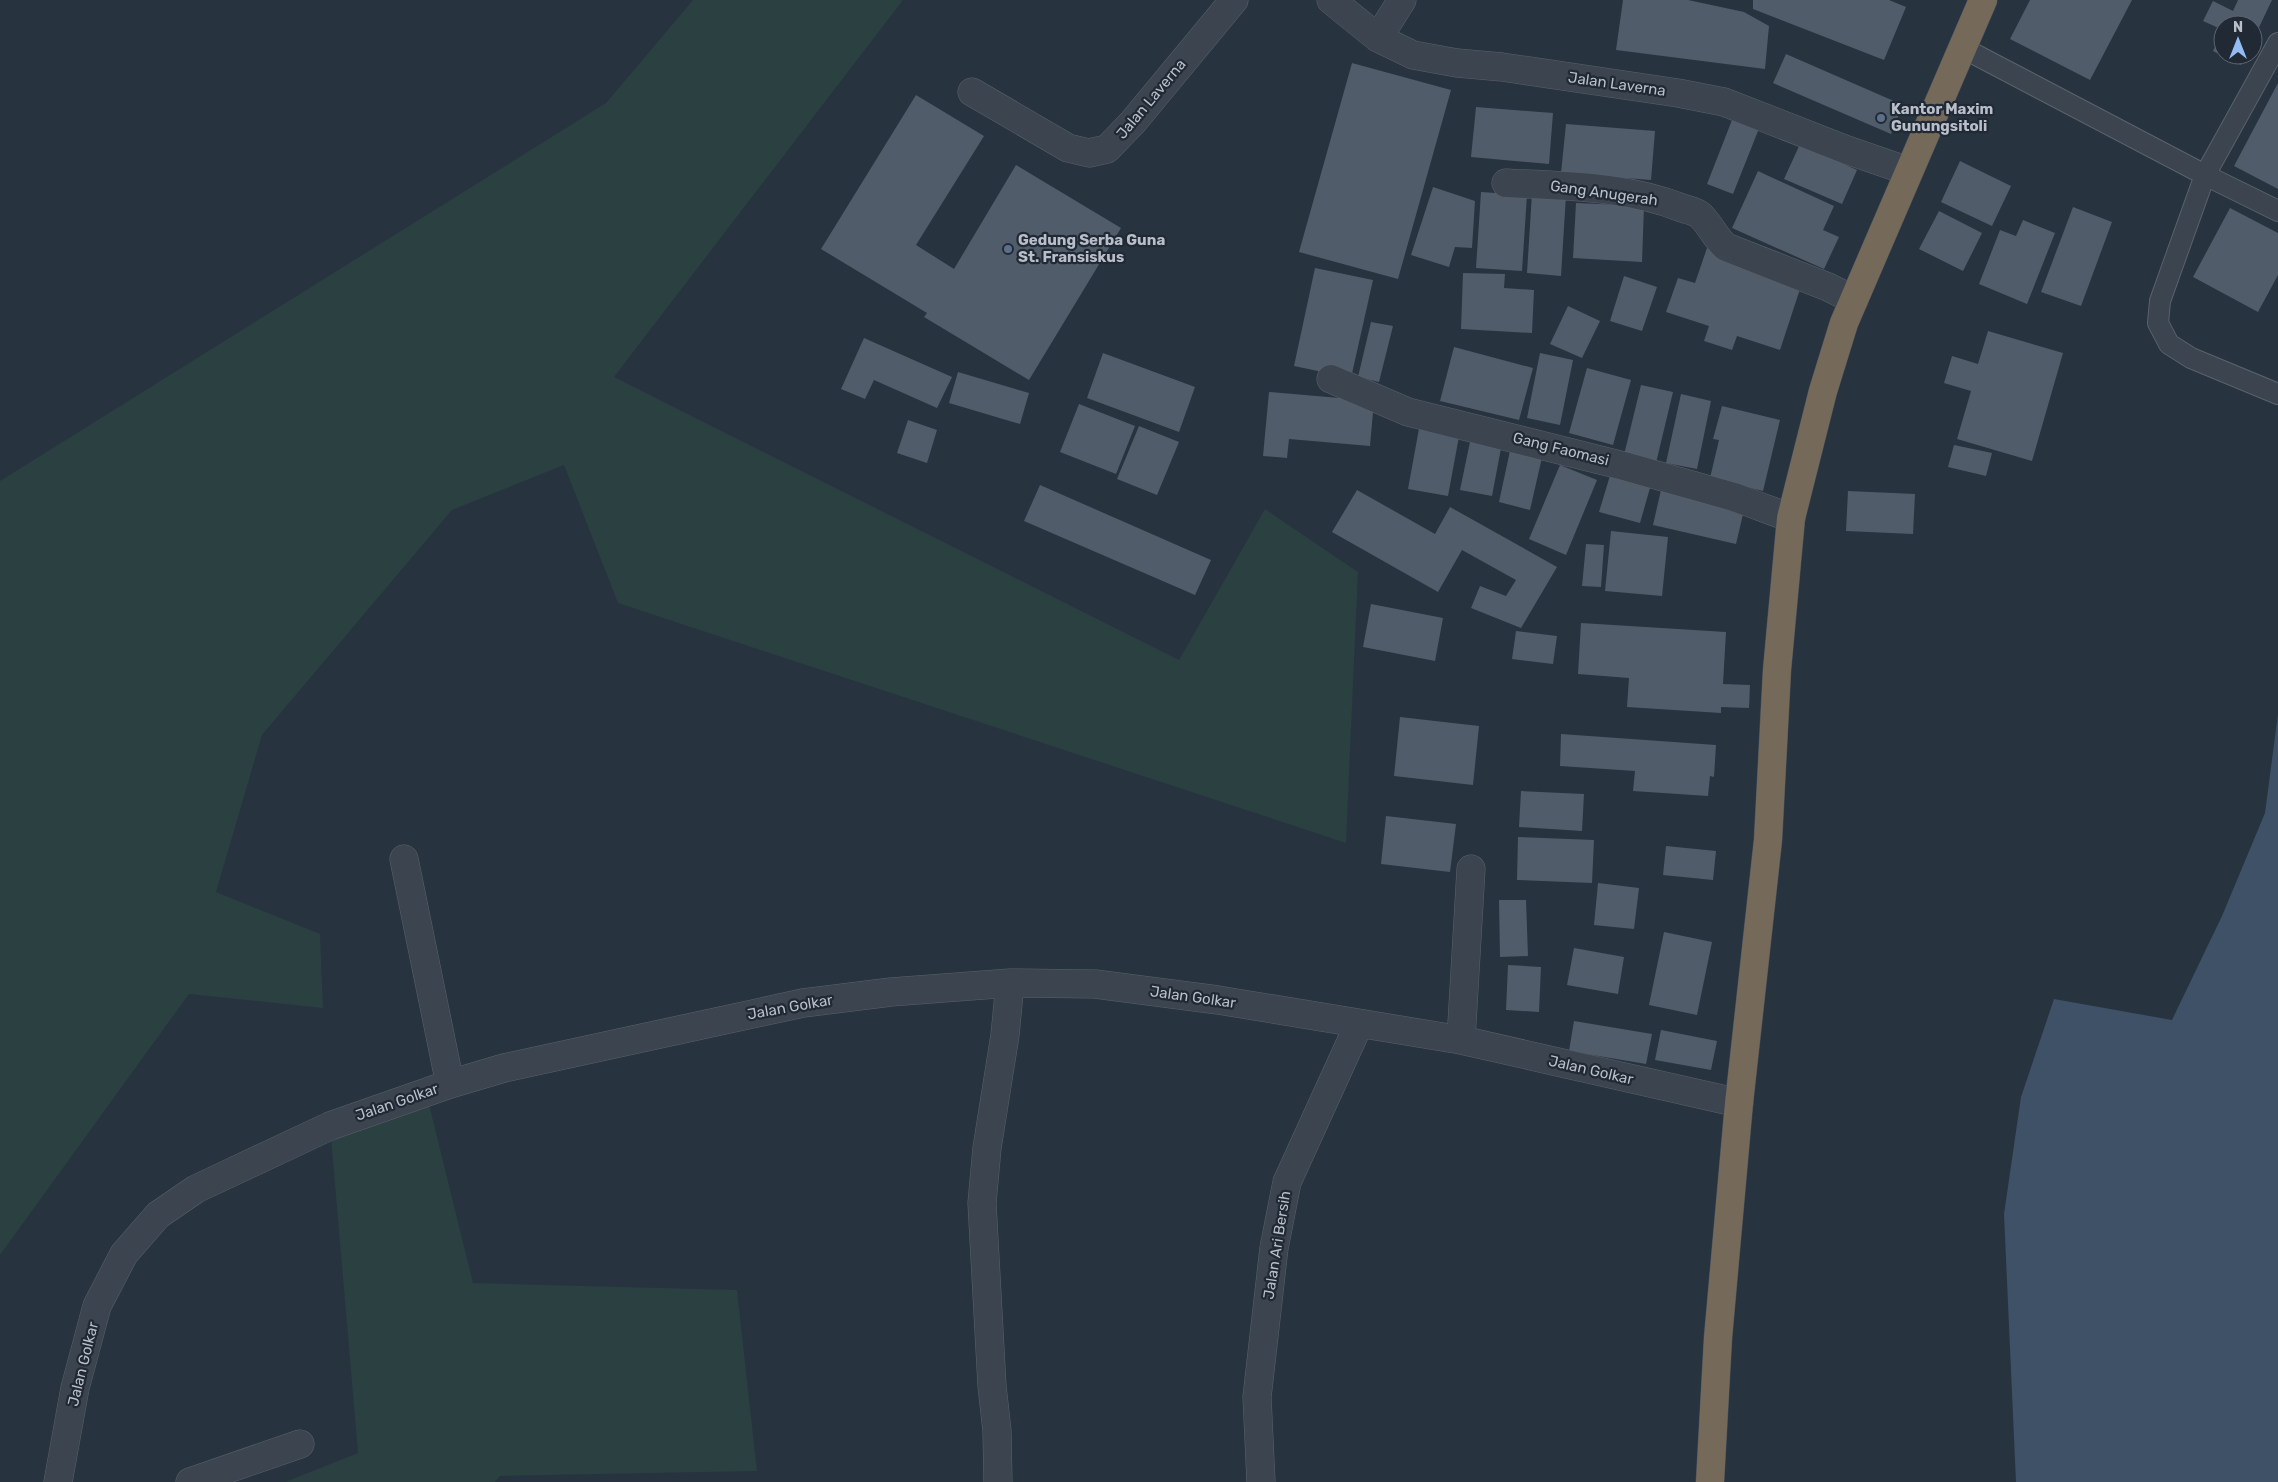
<svg xmlns="http://www.w3.org/2000/svg" width="2278" height="1482" viewBox="0 0 2278 1482" font-family="Rubik,sans-serif">
	<style>
		.green { fill: #2a4041 }
		.water { fill: #3f5167 }
		.building { fill: #515c6a }
		.lines { fill: none; stroke-linecap: round; stroke-linejoin: round }
		.lane-casing { stroke: #59626d; stroke-width: 22 }
		.street-casing { stroke: #59626d; stroke-width: 29 }
		.highway-casing { stroke: #464f5a; stroke-width: 29 }
		.lane { stroke: #3b444f; stroke-width: 20 }
		.street { stroke: #3b444f; stroke-width: 28 }
		.highway { stroke: #756959; stroke-width: 28 }
		.service-dot { fill: #5c6f8a; stroke: #202934; stroke-width: 2 }
		.labels { text-anchor: middle; stroke-width: 4.5; stroke-linejoin: round; paint-order: stroke }
		.street-label { font-size: 15px; fill: #b8bfca; stroke: #202934 }
		.poi-label { font-size: 15px; font-weight: bold; fill: #b8bfca; stroke: #202934; text-anchor: start }
	</style>
	<rect width="100%" height="100%" fill="#27333f"/>
	<path class="green" d="M693,0H903L614,377L1179,660L1265,509L1358,572L1346,843L618,603L564,465L452,510L262,735L216,892L320,934L323,1008L189,994L0,1255V481L606,103Z
		M426,1092L473,1283L737,1290L757,1471L500,1476L495,1482H285L358,1453L330,1126Z"/>
	<path class="water" d="M2278,714V1482H2016L2004,1214L2021,1097L2054,999L2172,1020L2222,916L2265,813Z"/>
	<path class="building" d="M1623,0H1688L1744,12L1769,26L1765,69L1616,50Z
		M1753,0H1889L1906,7L1884,60L1753,9Z
		M2030,0H2132L2090,80L2010,39Z
		M2238,0H2272L2253,40V25H2223V30L2203,21L2213,1L2233,11Z
		M2223,31V55H2246L2241,65L2213,51Z
		M1786,54L1903,105L1891,134L1773,83Z
		M1352,63L1451,90L1398,279L1299,252Z
		M2278,83V189L2234,166Z
		M916,95L984,136L916,245L954,269L1016,165L1121,228L1029,380L924,317L927,313L821,249Z
		M1476,107L1553,113L1549,164L1471,157Z
		M1734,115L1760,126L1733,194L1707,184Z
		M1566,124L1655,131L1651,180L1561,173Z
		M1800,144L1857,170L1842,204L1784,179Z
		M1960,161L2011,186L1992,226L1941,202Z
		M1758,171L1834,206L1823,230L1839,237L1824,269L1732,228Z
		M1433,187L1475,201L1472,248L1455,247L1449,267L1411,255Z
		M1481,192L1527,195L1522,271L1476,268Z
		M1532,193L1566,195L1561,276L1527,273Z
		M1576,203L1644,206L1642,262L1573,258Z
		M2073,207L2112,222L2081,306L2041,292Z
		M2230,208L2278,233V275L2258,312L2193,277Z
		M1939,211L1982,233L1963,271L1919,249Z
		M2023,220L2055,233L2027,304L1979,284L2000,230L2016,236Z
		M1707,248L1803,280L1780,350L1737,336L1732,350L1704,341L1709,326L1666,312L1678,278L1695,283Z
		M1315,268L1373,280L1351,378L1294,366Z
		M1463,273L1505,274L1504,288L1534,290L1532,333L1461,329Z
		M1624,276L1657,287L1642,331L1610,321Z
		M1568,306L1600,321L1582,358L1550,344Z
		M1371,322L1393,326L1379,382L1358,377Z
		M1988,331L2063,353L2032,461L1957,439L1971,391L1944,383L1952,356L1978,364Z
		M864,338L952,377L937,408L874,380L865,399L841,389Z
		M1454,347L1533,368L1519,420L1440,401Z
		M1103,353L1195,387L1179,432L1087,398Z
		M1540,353L1573,360L1560,425L1527,418Z
		M1587,368L1631,380L1613,445L1569,433Z
		M958,372L1029,393L1020,424L949,403Z
		M1641,385L1673,392L1656,463L1624,455Z
		M1269,392L1374,401L1370,446L1289,439L1287,458L1263,456Z
		M1681,394L1711,401L1697,469L1666,463Z
		M1079,404L1135,426L1116,474L1060,452Z
		M1722,406L1780,420L1763,491L1710,478L1719,440L1713,439Z
		M908,420L937,430L927,463L897,453Z
		M1420,423L1460,431L1448,496L1408,489Z
		M1139,426L1179,442L1157,495L1117,479Z
		M1471,437L1502,443L1492,496L1460,490Z
		M1954,445L1992,453L1986,476L1948,467Z
		M1511,446L1543,453L1530,510L1499,502Z
		M1560,465L1597,480L1566,555L1529,539Z
		M1612,469L1652,481L1640,523L1599,512Z
		M1040,485L1211,560L1195,595L1024,521Z
		M1357,490L1435,534L1450,507L1557,567L1521,628L1471,608L1480,586L1506,596L1516,580L1462,550L1438,592L1332,532Z
		M1661,490L1744,510L1736,544L1653,525Z
		M1848,491L1915,494L1913,534L1846,531Z
		M1611,531L1668,537L1662,596L1605,591Z
		M1586,544L1604,545L1601,587L1582,586Z
		M1371,604L1443,618L1435,661L1363,647Z
		M1581,623L1726,632L1723,684L1750,685L1749,708L1721,707V713L1627,707L1629,678L1578,674Z
		M1516,631L1557,636L1553,664L1512,659Z
		M1400,717L1479,726L1473,785L1394,776Z
		M1561,734L1716,745L1714,777L1710,776L1708,796L1633,791L1635,771L1560,766Z
		M1521,791L1584,794L1582,831L1519,827Z
		M1386,816L1456,824L1450,872L1381,864Z
		M1518,837L1594,840L1592,883L1517,880Z
		M1666,846L1716,851L1713,880L1663,875Z
		M1598,883L1639,888L1634,929L1594,925Z
		M1499,900H1526L1528,956L1500,957Z
		M1664,932L1712,942L1697,1015L1649,1005Z
		M1574,948L1624,957L1618,994L1567,985Z
		M1508,965L1541,967L1539,1012L1506,1010Z
		M1574,1021L1652,1034L1646,1064L1569,1051Z
		M1661,1030L1717,1041L1711,1070L1655,1060Z"/>
	<g class="lines">
		<defs>
			<path id="lane" d="M2278,43L2205,175L2278,211
				M1961,47L2205,175L2160,301L2158,323L2169,344L2191,358L2278,394"/>
			<path id="street" d="M1331,0L1378,38L1413,55L1457,63L1502,67L1678,93L1724,102L1847,150L1908,171
				M1378,38L1402,0
				M972,92L1068,148L1089,153L1107,149L1133,122L1234,0
				M1506,183C1565,186 1627,186 1682,208C1688,210 1695,211 1700,215C1710,224 1715,238 1726,247L1828,287L1854,300
				M1331,379L1408,412L1624,466L1734,497L1791,518
				M404,859L450,1084
				M1461,1040L1471,869
				M58,1482L75,1388L97,1306L124,1254L158,1215L196,1189L330,1126L450,1084L504,1068L803,1003L891,992L1010,983L1095,984L1218,1000L1461,1040L1739,1103
				M190,1482L300,1444
				M998,1482L997,1431L992,1386L982,1203L987,1148L1005,1035L1010,983
				M1261,1482L1257,1397L1274,1248L1287,1182L1359,1024"/>
			<path id="highway" d="M1710,1482L1718,1338L1739,1103L1768,840L1777,670L1791,518L1823,391L1844,323L1983,0"/>
		</defs>
		<use href="#lane" class="lane-casing"/>
		<use href="#street" class="street-casing"/>
		<use href="#highway" class="highway-casing"/>
		<use href="#lane" class="lane"/>
		<use href="#street" class="street"/>
		<use href="#highway" class="highway"/>
	</g>
	<g class="service-dot">
		<circle cx="1881" cy="118" r="5"/>
		<circle cx="1008" cy="249" r="5"/>
	</g>
	<g class="labels">
		<g class="street-label">
			<text transform="translate(1617 84) rotate(8)" y="5">Jalan Laverna</text>
			<text transform="translate(1151 99) rotate(-50)" y="5">Jalan Laverna</text>
			<text transform="translate(1604 193) rotate(8)" y="5">Gang Anugerah</text>
			<text transform="translate(1561 449) rotate(14)" y="5">Gang Faomasi</text>
			<text transform="translate(1193 997) rotate(8)" y="5">Jalan Golkar</text>
			<text transform="translate(790 1007) rotate(-10)" y="5">Jalan Golkar</text>
			<text transform="translate(1591 1070) rotate(13)" y="5">Jalan Golkar</text>
			<text transform="translate(397 1102) rotate(-19)" y="5">Jalan Golkar</text>
			<text transform="translate(1277 1245) rotate(-81)" y="5">Jalan Ari Bersih</text>
			<text transform="translate(83 1364) rotate(-76)" y="5">Jalan Golkar</text>
		</g>
		<g class="poi-label">
			<text x="1891" y="114">Kantor Maxim<tspan x="1891" dy="17">Gunungsitoli</tspan></text>
			<text x="1018" y="245">Gedung Serba Guna<tspan x="1018" dy="17">St. Fransiskus</tspan></text>
		</g>
	</g>
	<g transform="translate(2238 40)"><circle r="24" fill="#202934" stroke="#5d6570"/>
	<path d="M0-4L9 19L0 12L-9 19Z" fill="#95bcf2"/>
	<text y="-8" font-size="14" font-weight="bold" text-anchor="middle" fill="#b8bfca">N</text>
	</g>
</svg>
